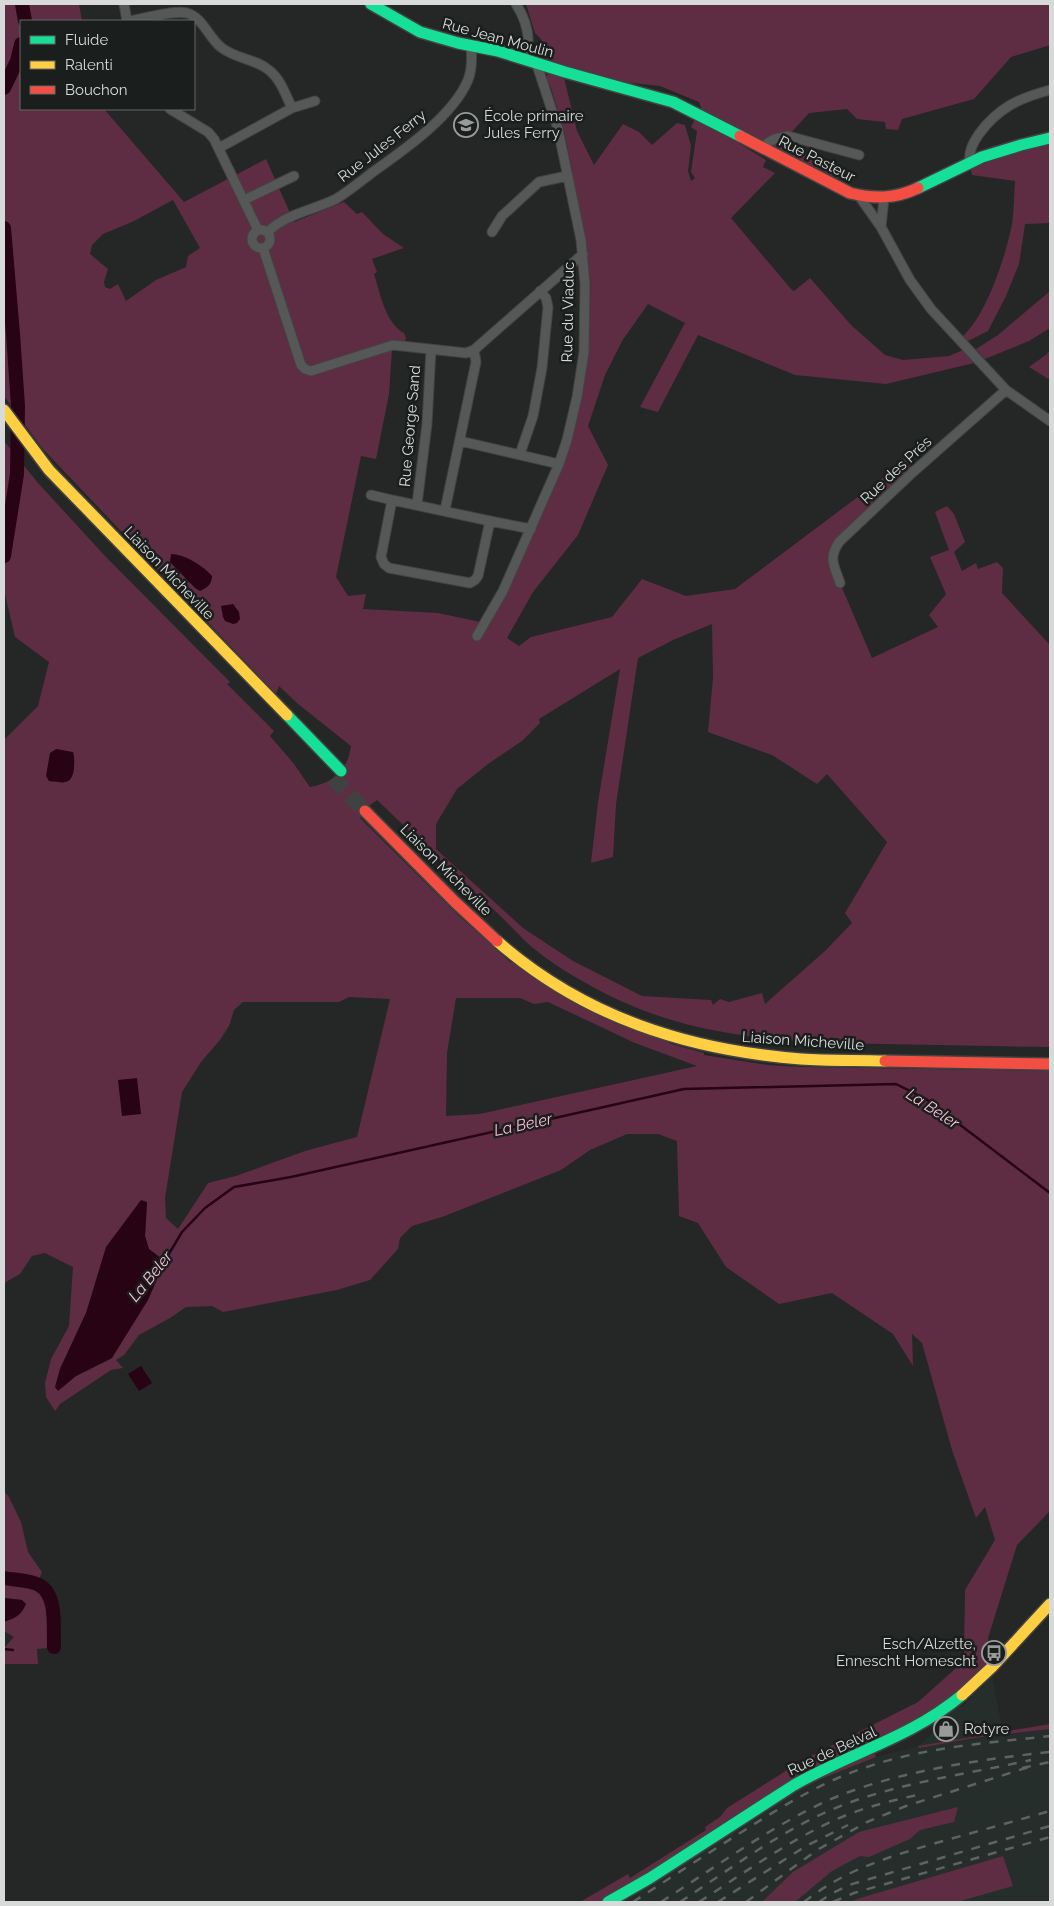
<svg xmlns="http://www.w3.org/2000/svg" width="1054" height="1906" viewBox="0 0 1054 1906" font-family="Raleway,sans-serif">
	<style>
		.built { fill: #252e2b }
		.green { fill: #5f2d43; fill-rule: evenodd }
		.water { fill: #270314 }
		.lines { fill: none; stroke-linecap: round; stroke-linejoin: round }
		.stream { stroke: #270314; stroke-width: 2.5 }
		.river { stroke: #270314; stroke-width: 14 }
		.highway-tunnel { stroke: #404141; stroke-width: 16; stroke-dasharray: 16 8; stroke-linecap: butt }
		.street-casing { stroke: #424343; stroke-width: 11 }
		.fast-casing { stroke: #424343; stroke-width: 14 }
		.slow-casing { stroke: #424343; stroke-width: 14 }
		.jam-casing { stroke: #424343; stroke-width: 14 }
		.street { stroke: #565757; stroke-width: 9 }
		.fast { stroke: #16e098; stroke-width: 11 }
		.slow { stroke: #ffcf43; stroke-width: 11 }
		.jam { stroke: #f24e42; stroke-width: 11 }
		.rail { stroke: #606261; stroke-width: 2.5; stroke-dasharray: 9 9; stroke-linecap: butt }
		.labels { text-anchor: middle; stroke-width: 5; stroke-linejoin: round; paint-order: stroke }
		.street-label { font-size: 15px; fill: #d8dad9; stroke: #1a1e1d }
		.poi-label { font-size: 15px; fill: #d8dad9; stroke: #1a1e1d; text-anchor: start }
		.water-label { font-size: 16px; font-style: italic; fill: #fdbed7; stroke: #1a1e1d }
	</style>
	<rect width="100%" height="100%" fill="#252626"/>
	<path class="built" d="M992,1676L1003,1732L918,1747L1050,1729V1902H622L776,1803L816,1781L876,1757L918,1746L935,1731L926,1721L956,1700L962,1707Z"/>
	<path class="green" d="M4,4H79L82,21H21V109H104L184,202L266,159L294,222L344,202L357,214L362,212L383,234L404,248L372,259L377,272L374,274C380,292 385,323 404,333L406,338L402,350H392L389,394L376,459L361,456L336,577L348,596L366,594L363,609L438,613L485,623L559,464L577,397L585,284L567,177L572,170L564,130L551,88L546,79L548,73L564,78L577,131L594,165L623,124L639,132L652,145L677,123L685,125L691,146L688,171L691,181L695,178L691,172L697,131L691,127L696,117L766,160L763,167L775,173L731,218L791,289L794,291L810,278L851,325L885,355L903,360L949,356L963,350L974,363L886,384L795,375L698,335L658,412L640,407L685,323L648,304L622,341L605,375L588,426L608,465L578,535L533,592L507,638L519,646L531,637L612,617L642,579L686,596L735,589L899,466L901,460L904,458L913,472L832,553L840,583L872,658L938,627L929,615L946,594L930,557L949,550L935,512L947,506L954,514L965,542L954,552L962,571L976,563L978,569L997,562L1003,568L1002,593L1050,645V1047C995,1046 939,1045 883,1044C786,1042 695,1039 606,994C579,980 546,961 524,940C509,925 497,911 480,898L377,800L369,806L360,818L460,917L509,961L671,1044L704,1053V1055L768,1065L802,1067L1050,1071V1511L1017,1545L988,1638L989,1644L998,1661L956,1700L873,1749L876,1757L816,1781L776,1803L622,1902H580L628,1874L630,1878L706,1830L705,1827L720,1817L727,1808L803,1760L918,1702L964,1661L965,1590L995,1540L985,1507L976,1518L952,1450L922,1343L912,1334L913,1366L893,1334L832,1293L779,1304L726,1267L698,1223L679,1216L677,1141L658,1134H627L590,1150L561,1170L442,1217L412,1226L400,1238L398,1249L370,1280L337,1290L223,1312L212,1306L186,1307L170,1318L139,1335L124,1355L116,1360L123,1368L111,1370L60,1404L55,1411L46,1397L45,1383L51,1359L69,1326L73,1267L45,1253L32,1256L20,1274L4,1283V740L38,706L49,662L15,637L4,590V441L38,483L106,557L230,682L227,684L274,731L270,736L294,764L310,787C333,783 348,770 351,746L298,704L279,686L276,694L42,448L4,396ZM173,200L200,248L188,256L186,267L156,280L126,301L118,284L110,289L105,287L104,282L108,269L90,254L92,245L103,234L132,222ZM712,624L713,678L708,732L772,755L817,784L827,774L887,842L845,913L852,923L825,951L765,1004L762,993L729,1002L720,999L713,1005L711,1000L642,996L573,961L523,928L436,849V824L457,789L488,764L522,741L540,723L539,719L620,669L598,802L591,863L613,857L616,804L638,658L673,640ZM349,997L390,999L357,1137L305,1151L236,1176L208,1183L178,1229L166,1218L165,1198L182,1092L201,1062L220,1040L229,1026L234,1010L243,1002H339ZM456,998H520L534,1004L548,1002L635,1043L697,1066L480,1114L446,1116L447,1053ZM147,1203L145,1236L149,1249L112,1358L76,1376L58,1390L60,1369L86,1313Z
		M526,4H1050V45L1011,57L974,99L902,119L898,130L886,129L885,122L857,119L847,109L809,113L788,136L778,138L784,144L841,169L845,177L837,178L766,144V143L702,110L699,102L660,86L623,82L578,70L545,58L541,39L535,33Z
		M1050,138V223L1025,224L1019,264L1006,296L988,331L968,341L963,336C987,314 1006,255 1012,224C1014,210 1014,195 1015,181L972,175L970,163Z
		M1050,291V328L1029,341L985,359L976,349L998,335Z
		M1050,349V380L1029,367L1047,354Z
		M4,1491L9,1497L21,1522L28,1552L42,1572L37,1584L48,1598V1648L37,1649L38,1664H4V1646H6L14,1637L4,1631V1622L22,1600L4,1598Z
		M1050,1724V1729L975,1738L919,1748L918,1746Z
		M958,1807L954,1822L920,1830L910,1839L869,1857L860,1856L832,1871L795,1902H762L793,1872L859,1832Z
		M1003,1856L1013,1886L957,1902H851L857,1899Z"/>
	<path class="water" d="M171,554C184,554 204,566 212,576C212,584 207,588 200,591L195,588L170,562Z
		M233,604L239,612L240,619L237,623L233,624L225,621L223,617L221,606Z
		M56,749L73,752C75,758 74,763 74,769C71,787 63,782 49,781L46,776L50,753Z
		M137,1078L141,1114L122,1116L118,1080Z
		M141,1200L147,1202L145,1236L149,1249L165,1261L148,1300L112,1358L76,1376L58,1391L55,1387L60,1369L86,1313L106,1247Z
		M141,1366L152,1383L139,1391L128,1374Z
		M4,1598L22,1600L26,1604C21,1616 15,1618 4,1622Z"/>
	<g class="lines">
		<path class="stream" d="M164,1262L182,1232L205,1208L234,1187L291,1177L684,1089L896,1084L926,1099L1050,1193
			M4,1649L13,1650"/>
		<path class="river" d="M22,4L25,21
			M4,88L17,61L21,44
			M4,228L13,334L18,406L17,474L4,556
			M4,1578C14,1580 30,1580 39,1585C58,1595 53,1629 54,1647"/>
		<path class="highway-tunnel" d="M333,778L365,811"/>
		<defs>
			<path id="street" d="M124,4L127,21
				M516,4C527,21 532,39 525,59
				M130,21C145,18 173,10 187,13C203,17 209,39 222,48C236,59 257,59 270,71C281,80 286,96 292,108
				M170,109L208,132L214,139L258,230
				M219,148L292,108L315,101
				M763,149C768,139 778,138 788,136L859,155
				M970,163C968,152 973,143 979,134C998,108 1019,98 1050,90
				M859,196L881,227L910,280L931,309L1006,390L1050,421
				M244,200L294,176
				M881,227L884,198
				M252 239a9 9 0 1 1 18 0a9 9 0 1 1-18 0Z
				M268,232C285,214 314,210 336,199C349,191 361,181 373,172C404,150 453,116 468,80C472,70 472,57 471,46
				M492,232L502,216L539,182L567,176
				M263,248L301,365L305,369L311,371L393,345L466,353L474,350L583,254
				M460,441L559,464
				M520,454L533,416L542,368L548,307L546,298L540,291
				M371,495L392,500
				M392,500L490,521L478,576L475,580L470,583L389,568L384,564L381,557Z
				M417,504L427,424L431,350
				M445,510L476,362L474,350
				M490,521L531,529
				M840,583C834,565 828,559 839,542L913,472L1006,390
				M477,636L503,591L559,464L567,440L577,397L584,352L585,284L581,240L558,129L536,62"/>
			<path id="fast" d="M371,4L420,32L458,43L498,51L565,72L673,102L740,136
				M918,188L982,157L1021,145L1050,138
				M287,715L341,771
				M608,1902L650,1878L794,1785C851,1752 909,1739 962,1695"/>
			<path id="slow" d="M4,410L49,470L287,715
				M497,941C584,1017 687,1050 801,1059C829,1061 857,1060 885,1061
				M962,1695L992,1667L1050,1604"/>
			<path id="jam" d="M740,136L850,193C874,199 895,199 918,188
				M365,811L455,902L497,941
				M885,1061L1050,1064"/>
		</defs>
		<use href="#street" class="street-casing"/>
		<use href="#fast" class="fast-casing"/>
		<use href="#slow" class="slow-casing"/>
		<use href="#jam" class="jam-casing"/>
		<use href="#street" class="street"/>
		<use href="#fast" class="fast"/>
		<use href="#slow" class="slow"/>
		<use href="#jam" class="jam"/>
		<path class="rail" d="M1022,1768L1050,1762
			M633,1902C667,1880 702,1857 737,1835C778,1809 819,1783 864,1768C924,1747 988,1743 1050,1736
			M661,1902C714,1868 766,1830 822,1803C890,1772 976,1760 1050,1752
			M680,1902C732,1868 784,1828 843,1805C903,1782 968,1774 1031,1760
			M699,1902C744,1873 788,1841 837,1819C865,1807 893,1800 922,1794
			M718,1902L806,1846L848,1825
			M746,1902L817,1850L867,1822L906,1806L1029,1767
			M804,1902C847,1868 892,1856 943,1841C979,1831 1015,1821 1050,1811
			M819,1902L831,1894L849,1885L1050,1826
			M833,1902L854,1893L1050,1837"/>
	</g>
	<defs>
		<symbol id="school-ring" viewBox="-11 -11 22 22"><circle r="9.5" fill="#1a1e1d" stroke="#999b9a" stroke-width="1.5"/><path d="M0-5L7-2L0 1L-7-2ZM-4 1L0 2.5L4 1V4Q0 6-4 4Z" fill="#999b9a"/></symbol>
		<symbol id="bus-ring" viewBox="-11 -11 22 22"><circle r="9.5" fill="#1a1e1d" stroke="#999b9a" stroke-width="1.5"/><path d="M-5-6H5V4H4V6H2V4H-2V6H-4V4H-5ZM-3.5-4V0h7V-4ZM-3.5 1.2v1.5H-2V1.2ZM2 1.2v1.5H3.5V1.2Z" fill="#999b9a"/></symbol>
		<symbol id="shop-ring" viewBox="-11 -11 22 22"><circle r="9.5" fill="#1a1e1d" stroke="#999b9a" stroke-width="1.5"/><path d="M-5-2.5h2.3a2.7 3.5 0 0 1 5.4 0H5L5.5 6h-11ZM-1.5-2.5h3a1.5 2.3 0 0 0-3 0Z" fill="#999b9a"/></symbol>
	</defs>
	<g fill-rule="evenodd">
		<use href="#school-ring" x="452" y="111" width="28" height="28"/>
		<use href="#bus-ring" x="980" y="1639" width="28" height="28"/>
		<use href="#shop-ring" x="932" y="1715" width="28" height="28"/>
	</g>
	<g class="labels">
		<g class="street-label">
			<text transform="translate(498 38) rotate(15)" y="5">Rue Jean Moulin</text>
			<text transform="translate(382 146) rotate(-38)" y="5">Rue Jules Ferry</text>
			<text transform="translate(817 159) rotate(27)" y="5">Rue Pasteur</text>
			<text transform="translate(568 312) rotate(-89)" y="5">Rue du Viaduc</text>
			<text transform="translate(410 426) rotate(-85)" y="5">Rue George Sand</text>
			<text transform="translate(896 470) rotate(-43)" y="5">Rue des Prés</text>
			<text transform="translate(169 573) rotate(46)" y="5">Liaison Micheville</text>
			<text transform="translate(446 870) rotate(45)" y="5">Liaison Micheville</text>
			<text transform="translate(803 1041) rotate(4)" y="5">Liaison Micheville</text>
			<text transform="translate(832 1751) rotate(-25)" y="5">Rue de Belval</text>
		</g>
		<g class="poi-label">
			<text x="484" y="121">École primaire<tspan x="484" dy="17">Jules Ferry</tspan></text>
			<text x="976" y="1649" text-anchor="end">Esch/Alzette,<tspan x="976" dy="17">Ennescht Homescht</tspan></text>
			<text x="964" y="1734">Rotyre</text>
		</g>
		<g class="water-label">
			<text transform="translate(933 1108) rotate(33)" y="6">La Beler</text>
			<text transform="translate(523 1124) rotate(-12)" y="6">La Beler</text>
			<text transform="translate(150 1276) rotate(-51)" y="6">La Beler</text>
		</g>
	</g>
	<rect width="1054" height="1906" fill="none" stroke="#d8dad9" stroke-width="10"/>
	<rect x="20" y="20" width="175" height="90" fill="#1a1e1d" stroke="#666968"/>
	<rect x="30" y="36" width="25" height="8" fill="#16e098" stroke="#666968"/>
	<text x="65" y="45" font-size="15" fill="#d8dad9">Fluide</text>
	<rect x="30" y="61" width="25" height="8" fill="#ffcf43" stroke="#666968"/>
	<text x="65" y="70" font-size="15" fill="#d8dad9">Ralenti</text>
	<rect x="30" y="86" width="25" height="8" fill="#f24e42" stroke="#666968"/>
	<text x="65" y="95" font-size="15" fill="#d8dad9">Bouchon</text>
</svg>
